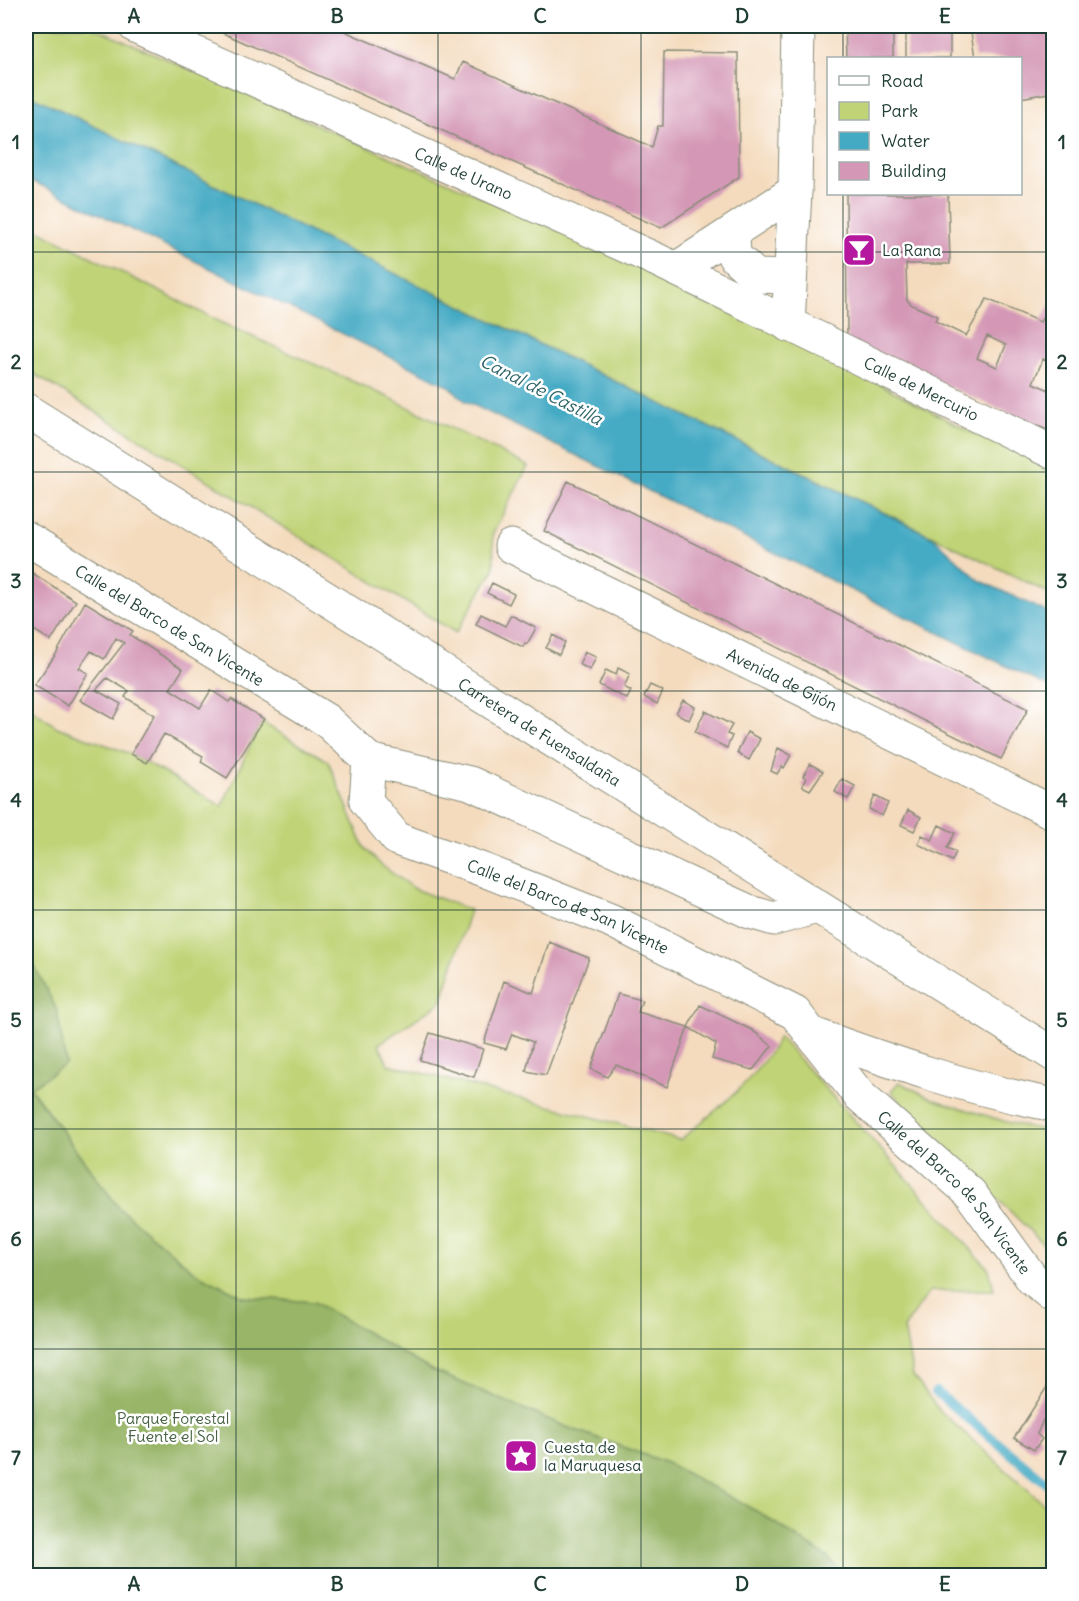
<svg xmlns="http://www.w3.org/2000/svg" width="1079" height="1601" viewBox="0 0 1079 1601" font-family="Delius,sans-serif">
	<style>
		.green { fill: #c0d376; stroke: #708855; stroke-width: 1.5 }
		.forest { fill: #98b567; stroke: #5c794e; stroke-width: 1.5 }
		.water { fill: #44aac4; stroke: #32747c; stroke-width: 1.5 }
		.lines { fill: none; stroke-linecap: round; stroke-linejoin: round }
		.stream { stroke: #44aac4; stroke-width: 10 }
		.building { fill: #d498b6; fill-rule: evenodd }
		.minor-casing { stroke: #8a8c79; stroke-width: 35 }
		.secondary-casing { stroke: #8a8c79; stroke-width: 35 }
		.minor { stroke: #fff; stroke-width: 33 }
		.secondary { stroke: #fff; stroke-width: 33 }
		.grid { fill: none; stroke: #1f3d34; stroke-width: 1.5; stroke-opacity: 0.55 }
		.labels { text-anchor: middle; stroke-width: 5; stroke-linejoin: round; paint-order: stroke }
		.street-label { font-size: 16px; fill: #1f3d34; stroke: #fff }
		.poi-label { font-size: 16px; fill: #1f3d34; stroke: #fff; text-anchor: start }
		.park-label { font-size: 16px; fill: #476244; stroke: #fff }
		.water-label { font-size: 18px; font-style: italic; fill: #2c6366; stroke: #fff }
		.neatline { fill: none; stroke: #1f3d34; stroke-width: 2 }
		.grid-label { font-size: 20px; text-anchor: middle; font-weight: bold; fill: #1f3d34 }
	</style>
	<rect width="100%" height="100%" fill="#fff"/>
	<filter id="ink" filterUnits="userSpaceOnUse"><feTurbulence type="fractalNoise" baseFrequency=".0167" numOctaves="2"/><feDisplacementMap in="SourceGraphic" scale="12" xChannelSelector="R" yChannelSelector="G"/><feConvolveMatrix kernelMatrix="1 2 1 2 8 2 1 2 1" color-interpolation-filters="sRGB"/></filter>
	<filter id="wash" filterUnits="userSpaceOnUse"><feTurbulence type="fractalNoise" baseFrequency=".008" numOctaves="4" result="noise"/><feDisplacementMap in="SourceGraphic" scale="24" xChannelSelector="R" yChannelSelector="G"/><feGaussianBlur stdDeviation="1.35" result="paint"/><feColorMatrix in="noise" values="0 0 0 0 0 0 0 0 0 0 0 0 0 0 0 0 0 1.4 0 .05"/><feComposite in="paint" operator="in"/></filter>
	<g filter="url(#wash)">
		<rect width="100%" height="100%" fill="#f4dbbe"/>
		<path class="green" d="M26,26H91L651,271L779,331L973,433L1053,469V595L26,93Z
			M26,224L224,324L390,398L528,466L493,533L494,569L456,633L26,369Z
			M26,705L57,727L131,754L222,806L261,722L328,761L364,847L381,865L414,889L470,910L441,1002L379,1044L388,1064L680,1140C717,1109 756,1081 779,1037L989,1269L994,1290L930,1291L904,1328L913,1376L940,1411L1053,1512V1575H844L827,1557L667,1463L564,1426L429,1369L314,1302L244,1297L196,1273L119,1208L30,1087L57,1011L26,949Z
			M899,1082L935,1100L1010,1123L1053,1132V1254L899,1100L891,1091Z"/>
		<path class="forest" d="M26,949L57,1011L66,1064L30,1088L119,1208L196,1273L244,1297L314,1302L429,1369L564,1426L667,1463L758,1512L827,1557L844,1575H26Z"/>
		<path class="water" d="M26,93L933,537L979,580L1053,615V689L465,401L449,386L26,178Z"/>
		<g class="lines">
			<path class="stream" d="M936,1392L1054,1489"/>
		</g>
		<g id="blocks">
			<path class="building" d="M207,26H333L455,79L463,62L652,147L658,126H663L664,52L738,53L739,177L661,228Z
				M845,26H893V58H846Z
				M906,26H950V58H906Z
				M970,26H1054V92L1020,98V58H975Z
				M846,194H948L950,264H906L907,300L912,305L937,316L935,321L966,336L987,299L1040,322L1054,297V364L1043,359L1033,383L1054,392V433L847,342ZM987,336L1006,345L997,367L977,358Z
				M568,481L1028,709L1001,759L544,531Z
				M26,569L76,601L51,641L26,625Z
				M492,583L514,594L509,604L487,593Z
				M85,602L133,631L130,635L183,669L170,689L200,708L211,690L229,702L231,699L264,719L227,778L201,762L203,756L164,734L147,763L131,754L154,715L125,697L129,691L107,678L96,690L121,704L113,719L80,700L124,643L116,638L104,659L91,651L79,668L88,673L68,706L34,685L56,654Z
				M481,614L505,626L511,615L536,628L527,644L525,643L523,647L476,624Z
				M553,635L565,642L559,655L546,648Z
				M585,652L596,657L590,670L579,664Z
				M618,668L630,674L624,687L631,691L627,699L599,685L606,670L616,675Z
				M650,685L663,691L657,704L644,697Z
				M683,700L695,707L689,720L676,713Z
				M705,711L732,725L727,734L732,736L727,748L695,732Z
				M747,732L760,739L749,760L737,753Z
				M778,748L791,755L784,768L782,766L777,774L771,771Z
				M810,764L823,771L810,790L802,786L806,778L803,776Z
				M842,779L855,786L848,799L835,792Z
				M875,796L888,803L882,816L869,809Z
				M908,810L921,817L914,831L901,825Z
				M939,825L955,833L947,848L956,852L952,861L918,844L922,835L932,840Z
				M549,942L589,958L546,1075L526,1071L533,1042L512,1034L506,1049L484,1043L504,981L533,993Z
				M618,994L642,1000L638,1012L688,1027L667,1087L616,1065L607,1077L591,1069Z
				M700,1005L752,1030L772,1046L753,1070L712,1059L716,1044L688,1027Z
				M430,1033L483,1049L474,1077L420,1060Z
				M1054,1376V1424L1043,1420L1037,1434L1042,1439L1034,1450L1014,1438Z"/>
		</g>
	</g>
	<g filter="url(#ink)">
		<use href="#blocks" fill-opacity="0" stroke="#8a8c79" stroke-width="1.5"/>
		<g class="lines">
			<defs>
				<g id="minor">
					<path id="s1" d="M135,26L657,260L1054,453"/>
					<path d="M733,235L734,256L756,276L790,277"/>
					<path d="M676,269L795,191"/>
					<path d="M788,325L795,191L798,26"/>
					<path id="s2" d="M26,538L326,720L369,760L470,783L750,912L774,919L817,907"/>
					<path id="s3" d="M511,546L1054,813"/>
					<path id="s4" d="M369,760L366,801L397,839L486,871L610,920L795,1013L859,1095L970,1193L1033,1280L1054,1297"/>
					<path d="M810,1033C891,1062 969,1089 1054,1105"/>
				</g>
				<g id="secondary">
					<path id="s5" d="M26,410L1054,1055"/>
				</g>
			</defs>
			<use href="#minor" class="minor-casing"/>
			<use href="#secondary" class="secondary-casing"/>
			<use href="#minor" class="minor"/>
			<use href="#secondary" class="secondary"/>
		</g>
	</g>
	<path class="grid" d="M236,26V1576M438,26V1576M641,26V1576M843,26V58M843,194V1576M26,252H1054M26,472H1054M26,691H1054M26,910H1054M26,1129H1054M26,1349H1054"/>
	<defs>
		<symbol id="bar-square" viewBox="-11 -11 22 22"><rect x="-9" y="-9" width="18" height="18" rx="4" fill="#b5179e" stroke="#fff"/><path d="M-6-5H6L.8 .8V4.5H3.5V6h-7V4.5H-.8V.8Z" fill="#fff"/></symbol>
		<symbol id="sight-square" viewBox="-11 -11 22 22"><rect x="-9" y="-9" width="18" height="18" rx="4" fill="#b5179e" stroke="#fff"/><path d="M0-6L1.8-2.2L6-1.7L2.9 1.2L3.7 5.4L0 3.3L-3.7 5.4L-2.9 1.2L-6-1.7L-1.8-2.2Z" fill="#fff"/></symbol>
	</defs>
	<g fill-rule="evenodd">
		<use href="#bar-square" x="840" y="231" width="38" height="38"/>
		<use href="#sight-square" x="502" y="1437" width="38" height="38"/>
	</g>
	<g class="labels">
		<g class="street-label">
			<text dy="6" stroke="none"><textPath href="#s1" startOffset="360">Calle de Urano</textPath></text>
			<text dy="6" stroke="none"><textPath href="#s1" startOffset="866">Calle de Mercurio</textPath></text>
			<text dy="6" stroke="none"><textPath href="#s2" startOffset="168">Calle del Barco de San Vicente</textPath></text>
			<text dy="6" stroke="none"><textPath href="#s3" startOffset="302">Avenida de Gijón</textPath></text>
			<text dy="6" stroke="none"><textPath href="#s5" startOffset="606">Carretera de Fuensaldaña</textPath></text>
			<text dy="6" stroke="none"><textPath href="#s4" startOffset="274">Calle del Barco de San Vicente</textPath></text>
			<text dy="6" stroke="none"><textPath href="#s4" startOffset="766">Calle del Barco de San Vicente</textPath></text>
		</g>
		<g class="poi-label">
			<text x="882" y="256">La Rana</text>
			<text x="544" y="1453">Cuesta de<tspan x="544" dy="18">la Maruquesa</tspan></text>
		</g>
		<g class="park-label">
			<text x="173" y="1424">Parque Forestal<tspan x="173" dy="18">Fuente el Sol</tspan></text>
		</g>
		<g class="water-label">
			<text transform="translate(541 390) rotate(27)" y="6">Canal de Castilla</text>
		</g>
	</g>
	<rect width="1079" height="1601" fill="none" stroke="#fff" stroke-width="66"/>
	<rect x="827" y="57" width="195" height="138" fill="#ffffff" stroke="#a5b1ae" stroke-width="1.5"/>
	<rect x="839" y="76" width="30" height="9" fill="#ffffff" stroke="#a5b1ae" stroke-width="1.5"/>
	<text x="881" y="87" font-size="18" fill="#1f3d34">Road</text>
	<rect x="839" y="102" width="30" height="18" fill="#c0d376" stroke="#a5b1ae" stroke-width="1.5"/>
	<text x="881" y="117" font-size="18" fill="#1f3d34">Park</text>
	<rect x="839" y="132" width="30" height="18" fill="#44aac4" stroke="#a5b1ae" stroke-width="1.5"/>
	<text x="881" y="147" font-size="18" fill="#1f3d34">Water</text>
	<rect x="839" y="162" width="30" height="18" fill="#d498b6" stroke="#a5b1ae" stroke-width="1.5"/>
	<text x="881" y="177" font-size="18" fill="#1f3d34">Building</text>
	<rect x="33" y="33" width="1013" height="1535" class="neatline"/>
	<g class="grid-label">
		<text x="134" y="23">A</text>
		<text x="337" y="23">B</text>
		<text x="540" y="23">C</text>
		<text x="742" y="23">D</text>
		<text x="945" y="23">E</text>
		<text x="16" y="149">1</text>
		<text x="1062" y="149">1</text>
		<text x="16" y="369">2</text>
		<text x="1062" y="369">2</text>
		<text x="16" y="588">3</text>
		<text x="1062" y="588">3</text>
		<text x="16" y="807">4</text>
		<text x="1062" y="807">4</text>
		<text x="16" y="1027">5</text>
		<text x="1062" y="1027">5</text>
		<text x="16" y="1246">6</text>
		<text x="1062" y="1246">6</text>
		<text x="16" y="1465">7</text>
		<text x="1062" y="1465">7</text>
		<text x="134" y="1591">A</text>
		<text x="337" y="1591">B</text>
		<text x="540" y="1591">C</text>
		<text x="742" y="1591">D</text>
		<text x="945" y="1591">E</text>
	</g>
</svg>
